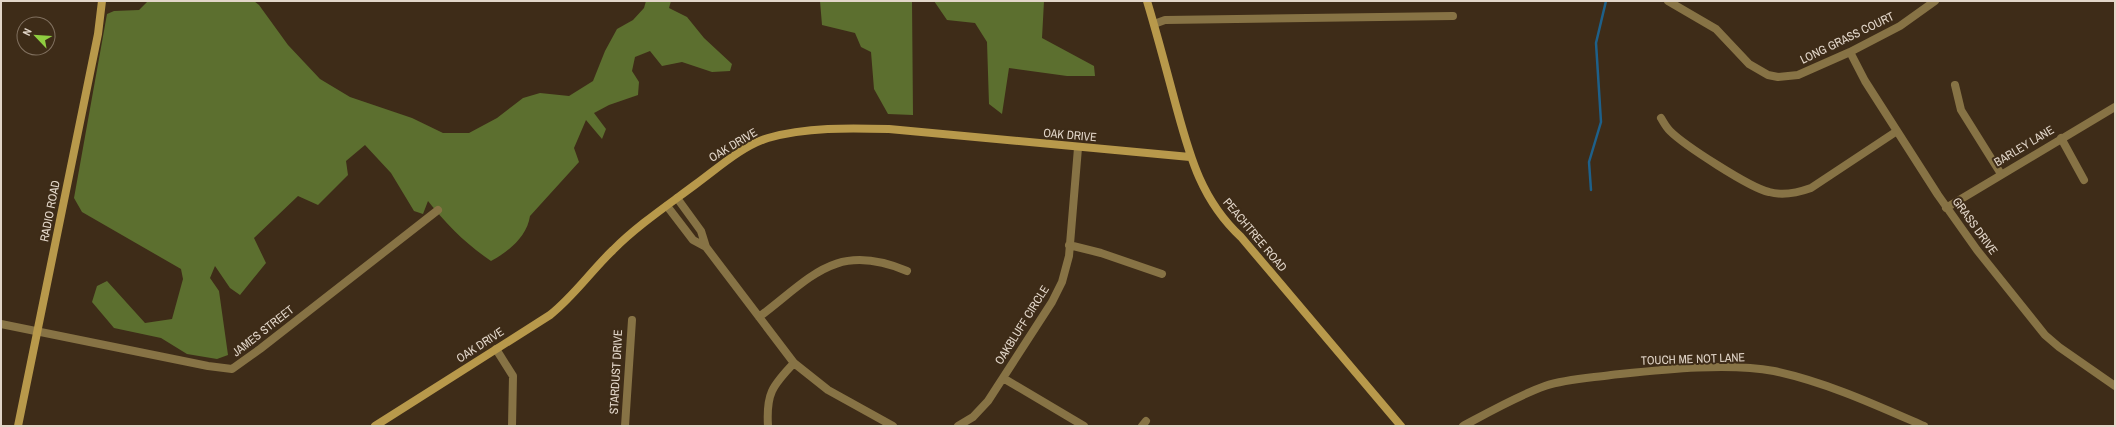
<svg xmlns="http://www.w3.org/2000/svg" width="2116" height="427" viewBox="0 0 2116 427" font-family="'Archivo Narrow',sans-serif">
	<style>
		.forest { fill: #5c6f2f }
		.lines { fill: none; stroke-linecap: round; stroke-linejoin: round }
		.stream { stroke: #1e6089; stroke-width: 2.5 }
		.street { stroke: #877345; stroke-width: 8 }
		.secondary { stroke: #b8994b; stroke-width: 8 }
		.labels { text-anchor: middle; stroke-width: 4; stroke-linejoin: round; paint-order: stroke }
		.street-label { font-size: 12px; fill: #e2d6c9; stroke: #3e2c18 }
	</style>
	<rect width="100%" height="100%" fill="#3e2c18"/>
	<path class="forest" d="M148,1H254L259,5L288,45L320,79L350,97L412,118L443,133H469L497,118L523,98L540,93L569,96L593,81L605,51L617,29L633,20L644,8L646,1H671L669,8L687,17L704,38L732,64L730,71L712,72L682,62L662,66L650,51L635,57L632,71L639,82L638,95L609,105L594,113L606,129L602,139L586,120L574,148L579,162L530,216C527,237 508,252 491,261C466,244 447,225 428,201L423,214L414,211L391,173L365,145L346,161L348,175L318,205L298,196L254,238L266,263L240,295L230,288L215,266L210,278L219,291L228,355L217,359L187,354L161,338L114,328L92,302L97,286L107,281L145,323L172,319L183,279L181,269L82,212L74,198L107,14L114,11L139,10Z
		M820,1H912L913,115L888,114L874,89L871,52L861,47L855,33L822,25Z
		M934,1H1044L1042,38L1094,66L1095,76H1067L1009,68L1002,114L989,104L987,42L975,23L947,20Z"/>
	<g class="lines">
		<path class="stream" d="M1591,190L1589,162L1601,122L1596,43L1606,1"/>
		<path class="street" d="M1668,1L1716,29L1749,64L1768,75L1778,77L1798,75L1850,52L1900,26L1935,1
			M1154,24L1165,20L1453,16
			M1850,52L1865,81L1938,195L1977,250L2045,335L2059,347L2115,386
			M1955,85L1961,110L2001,174
			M1661,118C1664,123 1666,127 1670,131C1684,145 1750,188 1769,192C1783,196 1797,193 1811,188L1897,131
			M2061,138L2084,180
			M667,206L693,240L706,247L701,231L677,198
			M1946,208L2115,107
			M1069,245L1101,253L1162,274
			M706,247L794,363L828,390L893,426
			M759,317C812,277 836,241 907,271
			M1,324L208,366L232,369L260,349L438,210
			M496,349L513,376L512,426
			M1003,378L1084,426
			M625,426L632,320
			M768,426C766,394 772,386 794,363
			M958,426L973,417L988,401L1052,302L1062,282L1069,256L1078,148
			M1142,426L1146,421
			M1463,426C1489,412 1517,396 1545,386C1566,379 1589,378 1611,375C1659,370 1726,362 1774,371C1826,382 1876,405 1924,426"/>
		<path class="secondary" d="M1147,1C1157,34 1166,68 1175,102C1189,153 1200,199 1241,237L1401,426
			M18,426L98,34L102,1
			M375,426L550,315C574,296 591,271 613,250C638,225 668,205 696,184C718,168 742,146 768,138C806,127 849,128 889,129L1190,157"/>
	</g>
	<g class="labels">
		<g class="street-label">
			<text transform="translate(1847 38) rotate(-26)" y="4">LONG GRASS COURT</text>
			<text transform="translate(1070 135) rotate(5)" y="4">OAK DRIVE</text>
			<text transform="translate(733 145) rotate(-31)" y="4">OAK DRIVE</text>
			<text transform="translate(2024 146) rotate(-31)" y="4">BARLEY LANE</text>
			<text transform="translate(50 211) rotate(-79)" y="4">RADIO ROAD</text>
			<text transform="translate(1975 226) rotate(54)" y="4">GRASS DRIVE</text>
			<text transform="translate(1255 235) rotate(50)" y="4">PEACHTREE ROAD</text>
			<text transform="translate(1022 325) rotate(-58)" y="4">OAKBLUFF CIRCLE</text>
			<text transform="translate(263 331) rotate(-38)" y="4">JAMES STREET</text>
			<text transform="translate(480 345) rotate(-33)" y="4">OAK DRIVE</text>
			<text transform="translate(1693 359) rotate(-2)" y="4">TOUCH ME NOT LANE</text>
			<text transform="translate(616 372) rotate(-87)" y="4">STARDUST DRIVE</text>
		</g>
	</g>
	<rect width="2116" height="427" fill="none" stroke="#e2d6c9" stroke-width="4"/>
	<g transform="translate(36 36) rotate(295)"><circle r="19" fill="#3e2c18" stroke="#80705f"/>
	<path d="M0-3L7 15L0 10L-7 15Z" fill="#90cd41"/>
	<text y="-6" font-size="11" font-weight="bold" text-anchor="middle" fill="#e2d6c9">N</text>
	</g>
</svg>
